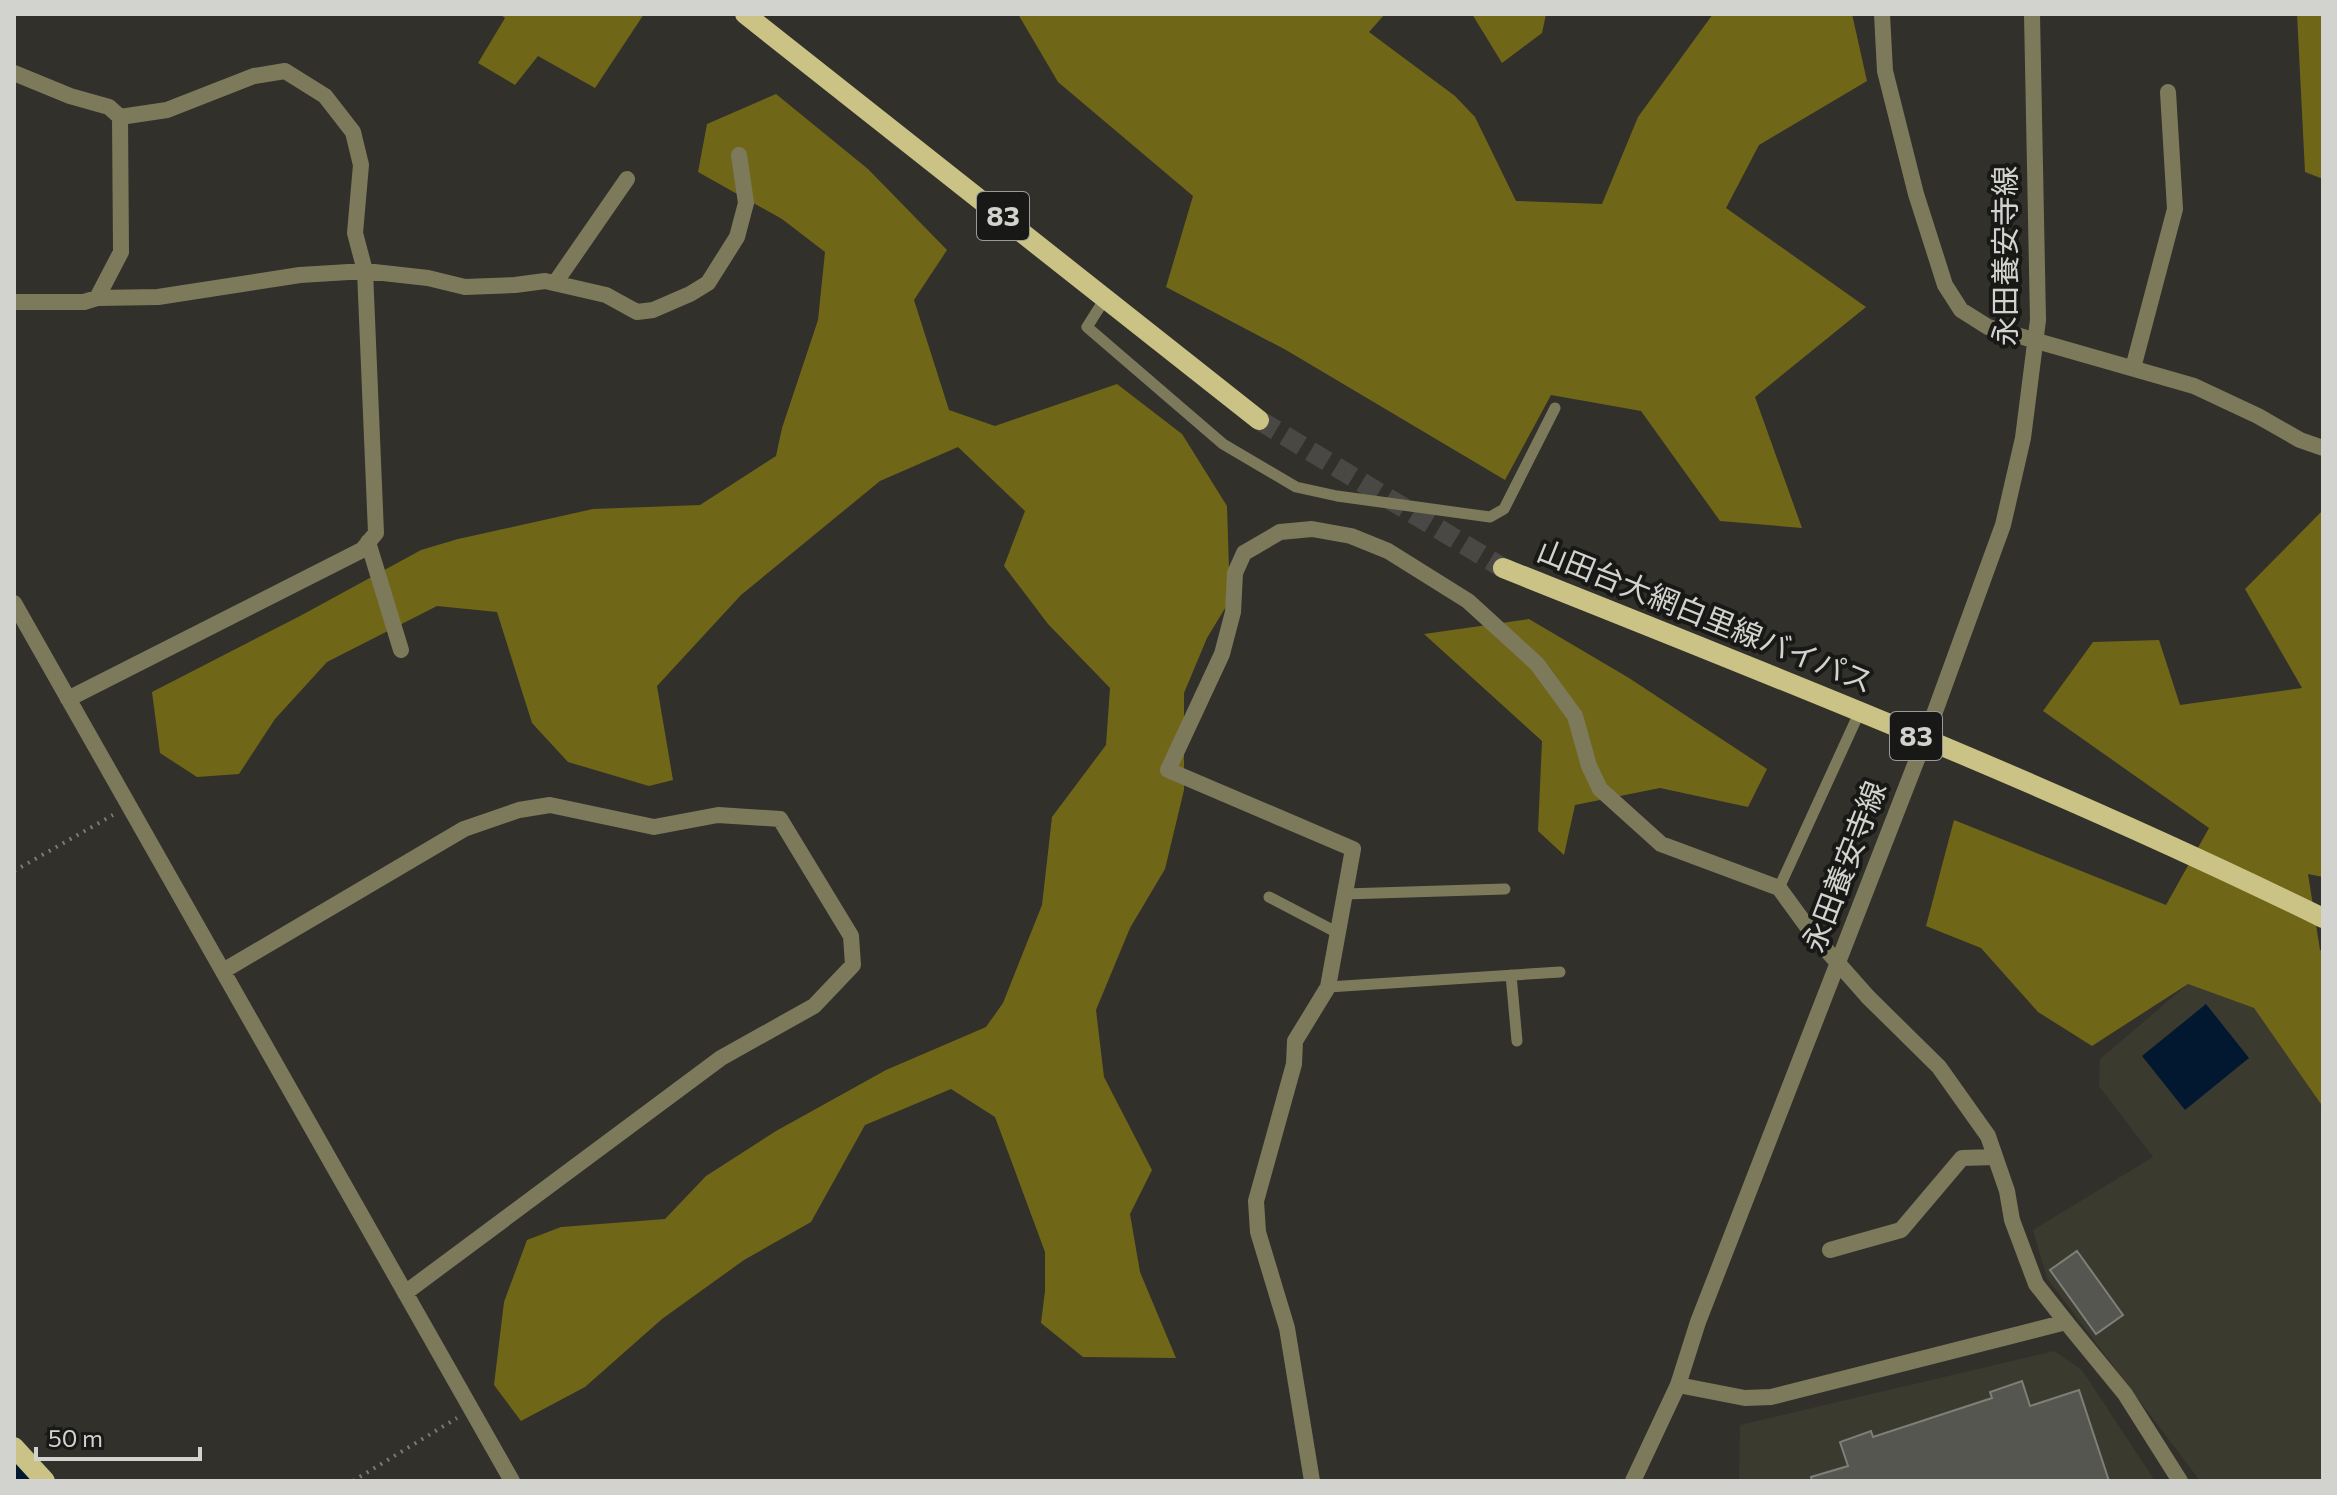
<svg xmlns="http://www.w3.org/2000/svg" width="2337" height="1495" viewBox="0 0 2337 1495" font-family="Commissioner,'Noto Sans JP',sans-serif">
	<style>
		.built { fill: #3b3a2f }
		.forest { fill: #706618 }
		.water { fill: #021730 }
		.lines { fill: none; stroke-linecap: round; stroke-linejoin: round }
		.river { stroke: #021730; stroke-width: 40 }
		.building { fill: #565651; stroke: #7f7f79; stroke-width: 2 }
		.primary-tunnel { stroke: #494844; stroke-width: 20; stroke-dasharray: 20 10; stroke-linecap: butt }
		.path { stroke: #7b7a76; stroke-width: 4; stroke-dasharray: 2 6; stroke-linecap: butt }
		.service { stroke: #7d7a5c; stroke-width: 11 }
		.minor { stroke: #7d7a5c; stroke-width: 16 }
		.tertiary { stroke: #7d7a5c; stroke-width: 16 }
		.primary { stroke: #cbc385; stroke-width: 20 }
		.minor-bridge { stroke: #7d7a5c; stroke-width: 16 }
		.labels { text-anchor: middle; stroke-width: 8; stroke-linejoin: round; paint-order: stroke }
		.shield { fill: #181816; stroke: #9a9a98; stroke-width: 2 }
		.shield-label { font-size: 28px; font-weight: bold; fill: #d2d2cf }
		.street-label { font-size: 30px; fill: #d2d2cf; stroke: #181816 }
	</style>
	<rect width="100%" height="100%" fill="#31302b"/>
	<path class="built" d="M2188,984L2254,1008L2323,1107V1481H2200L2047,1278L2033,1230L2153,1157L2099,1086L2100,1059Z
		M2054,1351L2082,1370L2155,1481H1739L1740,1425Z"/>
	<path class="forest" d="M500,14H644L595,88L538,56L515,85L478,63L505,18Z
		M1018,14H1385L1369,32L1455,96L1475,117L1516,201L1602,204L1638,117L1713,14H1852L1867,81L1759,145L1726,208L1866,307L1755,397L1802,528L1720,521L1641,411L1551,395L1505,480L1286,350L1166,287L1193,196L1058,82Z
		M1472,14H1546L1542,33L1502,63Z
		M2297,14H2323V179L2305,172Z
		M776,94L868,169L947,250L914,300L949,410L995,426L1117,384L1182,434L1227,506L1230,600L1207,638L1184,693V790L1165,869L1130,928L1096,1010L1104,1077L1152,1170L1130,1214L1140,1272L1176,1358L1083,1357L1041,1323L1045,1291V1252L995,1117L951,1089L865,1125L811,1222L744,1260L662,1319L585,1387L521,1421L494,1385L504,1302L527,1240L561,1227L665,1219L706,1176L776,1131L886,1070L986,1027L1003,1003L1042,905L1052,817L1106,745L1110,688L1048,624L1004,566L1025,511L958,447L880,481L741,595L657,686L673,780L649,786L568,762L532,723L497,612L437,606L327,662L275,719L239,774L197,777L160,753L152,692L300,616L421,550L458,539L593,509L700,505L776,456L782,428L818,320L825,252L782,219L698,172L707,124Z
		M2323,510V877L2308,874L2320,950L2323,952V1107L2254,1008L2188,984L2092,1046L2038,1012L1981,948L1926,926L1954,820L2166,905L2209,828L2043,711L2093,642L2159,640L2180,705L2302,688L2245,589Z
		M1529,619L1629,678L1767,769L1748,807L1660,788L1575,805L1564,855L1538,831L1542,741L1424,634Z"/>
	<path class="water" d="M2206,1004L2249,1058L2185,1110L2142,1056Z"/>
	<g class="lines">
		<path class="river" d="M14,1475L19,1481"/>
	</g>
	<path class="building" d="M2077,1251L2123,1315L2096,1334L2050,1270Z
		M2022,1381L2030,1406L2079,1390L2109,1481H1812L1811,1477L1848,1466L1840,1442L1871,1431L1873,1437L1992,1398L1990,1392Z"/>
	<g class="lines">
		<path class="primary-tunnel" d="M1259,420L1503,568"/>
		<path class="path" d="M14,871L113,815
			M353,1481L457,1418"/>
		<path class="service" d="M1106,297L1087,327L1223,444L1296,487L1337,496L1490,517L1504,509L1555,408
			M1779,888L1860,711
			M1345,894L1505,889
			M1269,897L1338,933
			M1511,975L1517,1041
			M1328,987L1560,972"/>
		<path class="minor" d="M1882,14L1885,71L1916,194L1945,285L1961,310L1988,327L2194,386L2258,416L2300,440L2323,448
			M14,73L70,96L109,107L120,117
			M555,283L627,179
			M97,298L158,297L300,275L365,271L428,278L465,287L515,285L545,281L606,295L637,312L653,310L690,294L708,283L737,237L746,203L739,155
			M14,302H84L97,298L121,252L120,117L167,110L254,76L285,71L325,96L353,132L361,165L355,233L365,271L376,533L362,550L68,699
			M2133,368L2175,209L2168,92
			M368,542L401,650
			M14,603L512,1481
			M223,971L464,829L519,810L550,805L654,827L718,815L780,819L851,936L853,965L814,1006L721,1058L405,1293
			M1830,1250L1901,1230L1962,1158L1995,1157
			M1678,1385L1745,1398L1771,1397L2066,1322L2036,1284L2012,1220L2007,1191L1988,1136L1939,1067L1868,997
			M1312,1481L1287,1328L1258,1232L1256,1201L1294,1064L1295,1041L1328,987L1353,849L1168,770L1222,654L1233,612L1235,573L1244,553L1280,532L1312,529L1351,536L1388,551L1468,601L1537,664L1575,716L1589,766L1600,789L1661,844L1779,888L1814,936"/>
		<path class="tertiary" d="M2066,1322L2125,1394L2180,1481
			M1633,1481L1678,1385L1698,1322L1925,739L2003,525L2023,438L2038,320L2032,14"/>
		<path class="primary" d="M745,14L1259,420
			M1503,568C1779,678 2056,787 2323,918
			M14,1447L45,1481"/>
		<path class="minor-bridge" d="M1814,936L1868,997"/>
	</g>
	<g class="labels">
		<g class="shield">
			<rect x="977" y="192" width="52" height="48" rx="6"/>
			<rect x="1890" y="712" width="52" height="48" rx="6"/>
		</g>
		<g class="shield-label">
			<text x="1003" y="226">83</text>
			<text x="1916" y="746">83</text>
		</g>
		<g class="street-label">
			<text transform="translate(2006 256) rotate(-90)" y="10">永田養安寺線</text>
			<text transform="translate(1705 617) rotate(22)" y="10">山田台大網白里線バイパス</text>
			<text transform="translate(1845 867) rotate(-69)" y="10">永田養安寺線</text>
		</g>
	</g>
	<rect width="2337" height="1495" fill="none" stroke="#d2d2cf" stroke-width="32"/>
	<path d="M36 1447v12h164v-12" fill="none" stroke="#d2d2cf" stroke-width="4"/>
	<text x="48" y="1447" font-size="24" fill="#d2d2cf" stroke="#181816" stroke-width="6" paint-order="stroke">50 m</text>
</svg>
